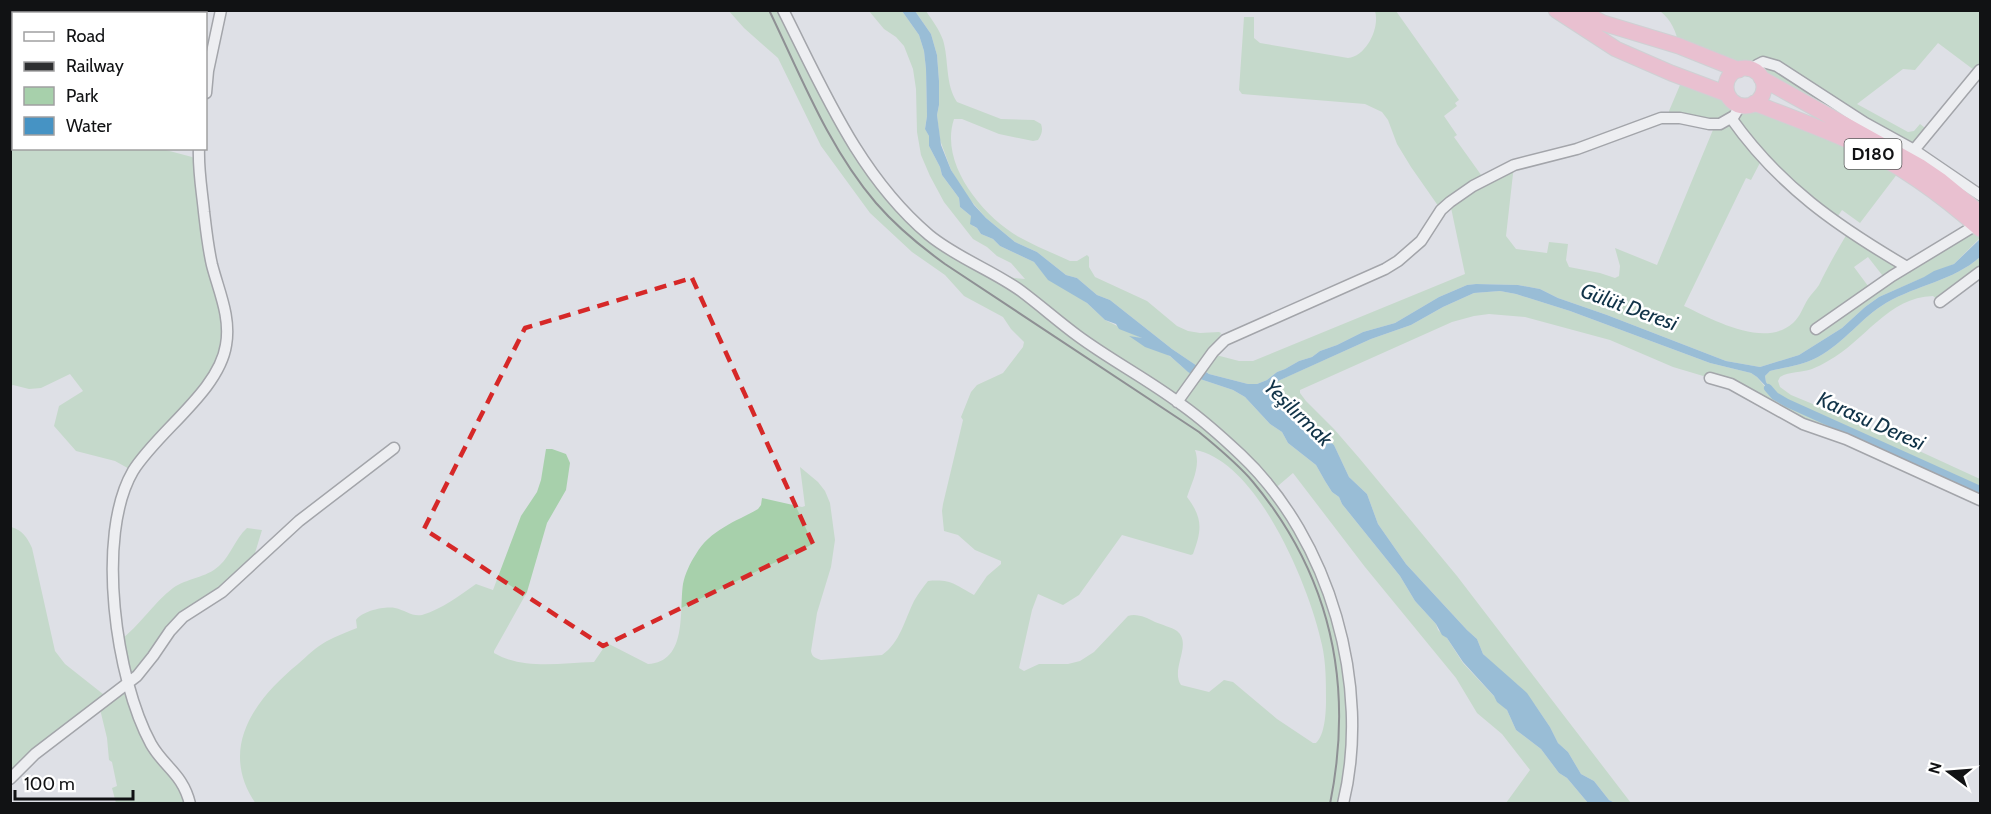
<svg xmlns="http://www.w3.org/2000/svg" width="1991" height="814" viewBox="0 0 1991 814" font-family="Cabin,sans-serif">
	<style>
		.green { fill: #a7d0ab; fill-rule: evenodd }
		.water { fill: #4693c4 }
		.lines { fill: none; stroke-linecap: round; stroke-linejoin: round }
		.canal { stroke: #4693c4; stroke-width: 8 }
		.minor-casing { stroke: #5b5d62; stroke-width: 13 }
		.highway-casing { stroke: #bcbdbd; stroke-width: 17 }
		.minor { stroke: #fff; stroke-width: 10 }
		.highway { stroke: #f799b6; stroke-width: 15 }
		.rail { stroke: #2e2f31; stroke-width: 2 }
		.marked { fill: none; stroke: #d62828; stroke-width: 4.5; stroke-dasharray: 12 8; stroke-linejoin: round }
		.labels { text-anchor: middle; stroke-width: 5; stroke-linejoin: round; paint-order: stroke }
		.shield { fill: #fff; stroke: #58595a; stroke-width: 1.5 }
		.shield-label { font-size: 18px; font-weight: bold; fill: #111214 }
		.water-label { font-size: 21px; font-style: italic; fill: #113348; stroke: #fff }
	</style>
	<rect width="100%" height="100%" fill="#dee0e6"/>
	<path class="green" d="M728,10L783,11L863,159L928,234L999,272L1014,278L1025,279L1011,263L997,256L987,247L973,239L944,202L930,176L921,155L917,132L916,89L913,69L904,46L896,37L884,29L869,11H902L919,35L924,51L926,69L927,116L925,128L929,136V146L940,167L942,175L959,198L960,207L971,216L973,226L977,228L981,234L993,239L1000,246L1034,262L1043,273L1087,303L1105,320L1146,340L1134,337C1147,351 1155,346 1168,355C1177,361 1183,369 1192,374L1182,404L1200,379L1233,390L1245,397L1270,424L1282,432L1288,443L1316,465L1325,481L1332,492L1339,497L1342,504L1400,576L1415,601L1436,624L1438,630L1447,638L1463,663L1507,710L1516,730L1541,749L1559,773L1567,778L1588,803H1506L1530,770L1502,734L1477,713L1456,678L1365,567L1293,473L1272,491L1304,539L1343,639L1351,713L1343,803L256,804C218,749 254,700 298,664C307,656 316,647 327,641C336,636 347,632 357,628L356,620C362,611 385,606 395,608C405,610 412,617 422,615C442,609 459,596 476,584L493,590L521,516L537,492L541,480L546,449H552L566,454L570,463L566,490L547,523L527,592L494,651V653C523,670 561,663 594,662L607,643L648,664C688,662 679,610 683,584C685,574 690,563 696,554C710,530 735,522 758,509L761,505L762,498L802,507L805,506L800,467L818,482L825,491L830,503L835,540L831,567L817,613L811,651C812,657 815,658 821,660L882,655C900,643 905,619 914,601C918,594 923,587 928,581C952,579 955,585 974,595L987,576L1001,564V561L975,550L958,535L944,531L942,511L943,504L963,420L961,417L971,392L977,385L1003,373L1023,347L1024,342L1011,329L1003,317L964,296L945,275L912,252L870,213L821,146L778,58L744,28ZM1195,450C1258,461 1310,588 1322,645C1326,663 1326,682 1326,700C1326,712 1325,735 1316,743H1313L1277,719L1233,682L1224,680L1209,692L1181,685C1170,669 1193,644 1177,631C1171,627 1162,625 1155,622C1147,618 1137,613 1128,616L1094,652L1080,661L1068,664H1039L1024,671L1019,668L1032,610L1038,594L1063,605L1079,595L1122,535L1191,555L1193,554C1202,530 1203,518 1187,497C1192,482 1201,466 1195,450Z
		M915,11H926C932,20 939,29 943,40C949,60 945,84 957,102L1001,119L1034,120L1041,124C1043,130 1042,134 1038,140L1033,141L999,134L962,119H954C939,164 983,216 1019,237C1035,246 1053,253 1070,261H1077L1087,255L1089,257V267L1095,277L1147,301L1177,326L1188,331L1200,333L1219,332L1221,333L1220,336L1197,366L1172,349L1110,300L1097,295L1077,278L1066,275L1037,252L1015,242L986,218L965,194L951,170L940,140L937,115L939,105V81L937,55L931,34Z
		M1375,11H1396L1459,100L1455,103L1457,106L1444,116L1457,135L1454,137L1484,179L1514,165L1506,236L1516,249L1547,253L1549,242L1568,244L1566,260L1569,267L1600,273L1615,278L1619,276L1620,266L1615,248L1657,265L1715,125L1670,117L1669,111L1683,78L1737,104L1747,106L1901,169L1860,223L1842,210L1834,222L1762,159L1751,180L1746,178L1684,306C1712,319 1764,349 1793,323C1800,317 1803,307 1808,299C1811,294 1816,290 1819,285C1828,266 1838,249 1848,232L1907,267L1970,229L1980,238L1954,264L1879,297L1865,307L1842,328L1799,355L1760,367L1726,361L1607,315L1558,298L1540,289L1518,285L1476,284L1467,285L1439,297L1395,323L1363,332L1337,345L1320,351L1312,357L1299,361L1285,369L1277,372L1267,380L1257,384H1248L1209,374L1205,371L1216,355L1239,361H1253L1465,274L1450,203L1441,210L1411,167L1397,144L1388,120L1382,112L1365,104L1242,94L1239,90L1244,17H1254V38L1260,43L1348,58C1367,56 1380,27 1375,11ZM1868,257L1886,280L1871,290L1854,267Z
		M1660,11H1980V70L1978,73L1938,43L1915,70L1903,69L1857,104L1908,132L1914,131L1920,124L1929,131L1914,149L1980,195V213L1751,70L1743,69L1679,46C1676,31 1672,21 1660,11Z
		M10,25L14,26V148L162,149L192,157L199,161L224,303V356L133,471L115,461L76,451L54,426L59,406L83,391L70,374L41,388L29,389L13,385L11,386Z
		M1980,257V272L1940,302L1933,296C1888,297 1865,341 1828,361C1823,364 1817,367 1812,369C1801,373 1790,371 1780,377L1778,381L1780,387L1791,395L1854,421L1980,479V500L1710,378L1673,367L1610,340L1525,317L1489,314L1474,316L1452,322L1300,390V393L1306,401L1334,429L1360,459L1457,576L1631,803H1615L1609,800L1594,781L1581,774L1568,752L1558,743L1550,727L1535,705L1518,685L1509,679L1483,654L1477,639L1467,630L1406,564L1378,524L1367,494L1349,477L1334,445L1297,414L1283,401L1276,390L1278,381L1282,379L1371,339L1411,325L1443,307L1474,293L1500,291L1516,294L1570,311L1710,363L1751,373L1757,377L1767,389L1773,393L1766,382L1765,376L1770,371C1786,367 1804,365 1818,357C1844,343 1861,318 1886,303C1917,285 1953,281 1980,257Z
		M11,527C22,530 27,537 32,548L55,651L65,664L108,698L129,683L119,641C140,626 153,603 173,588C187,578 206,578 219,566C231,555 235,539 247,528L262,530L255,553L248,569L195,609L129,683L136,707L189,801L171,804L116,803L112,788L117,786L112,762L109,760L107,738L99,705L11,779Z"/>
	<path class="water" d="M902,11H915L931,34L937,55L939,81V105L937,115L941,145L951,170L974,205L986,218L1015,242L1037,252L1066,275L1077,278L1097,295L1110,300L1172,349L1209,374L1248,384H1257L1267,380L1277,372L1285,369L1299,361L1312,357L1320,351L1337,345L1363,332L1395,323L1439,297L1467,285L1476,284L1518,285L1540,289L1558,298L1607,315L1726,361L1760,367L1799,355L1842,328L1865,307L1879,297L1924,277L1934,271L1954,264L1980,239V257C1953,281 1917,285 1886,303C1861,318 1844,343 1818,357C1804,365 1786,367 1770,371L1765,376L1766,382L1775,396L1757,377L1751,373L1710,363L1570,311L1516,294L1500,291L1474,293L1443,307L1411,325L1371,339L1278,381L1276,390L1283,401L1298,414L1334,445L1349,477L1367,494L1378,524L1406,564L1467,630L1477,639L1483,654L1527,693L1550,727L1558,743L1568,752L1581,774L1594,781L1609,800L1615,803H1588L1567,778L1559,773L1541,749L1516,730L1507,710L1497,702L1494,696L1463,662L1447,638L1442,635L1436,624L1415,601L1400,576L1342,504L1339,497L1332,492L1325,481L1316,465L1288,443L1282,432L1270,424L1245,397L1233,390L1200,379L1188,372L1170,356L1145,347L1129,336L1142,338L1119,329L1116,324L1105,320L1087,303L1048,280L1034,262L1000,246L993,239L981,234L977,228L970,224L971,216L960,207L959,198L942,175L940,167L929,146V136L925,129L927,116L926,69L924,51L919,35Z"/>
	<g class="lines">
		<path class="canal" d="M1768,388L1775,396L1787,403L1980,490"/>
		<defs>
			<path id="minor" d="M783,10C823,89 859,176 929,235C957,258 992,270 1021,291C1041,306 1059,322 1078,336C1112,361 1149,380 1182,405C1203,420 1223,438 1241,455C1330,539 1372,686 1343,804
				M1753,71L1757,65L1763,62L1777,66L1865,123L1914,150L1980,195
				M206,93L208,71L221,10
				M1731,118C1779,186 1837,226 1907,267
				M1914,150L1980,70
				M1940,302L1980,272
				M1816,329L1892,276L1976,225
				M1710,378L1731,384L1803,424L1846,439L1980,500
				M1177,402L1213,352L1225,340L1385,269L1398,261L1421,241L1441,210L1450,202L1473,186L1514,165L1577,149L1661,118H1680L1709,124H1720L1734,116L1740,106
				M10,779L35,754L137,676L153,656L170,631L183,617L222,592L299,521L394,448
				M190,804C183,774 164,767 151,744C116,680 95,536 133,471C158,431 219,391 226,345C231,317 219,292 212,265C208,248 206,229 204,212C202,191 198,170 199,148"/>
			<path id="highway" d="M1556,10L1616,49L1671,73L1727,94
				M1579,10L1603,23L1679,46L1739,70
				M1726 87a19 19 0 1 1 38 0a19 19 0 1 1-38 0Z
				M1761,78L1919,166L1941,181L1980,213
				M1754,103C1788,116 1821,128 1854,143C1900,165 1942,195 1980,229"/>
		</defs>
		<use href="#minor" class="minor-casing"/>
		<use href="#highway" class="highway-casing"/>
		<use href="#minor" class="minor"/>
		<use href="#highway" class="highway"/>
		<path class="rail" d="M769,10C801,76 828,147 876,203C896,226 920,246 945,264L1199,432C1218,448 1237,463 1253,482C1331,576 1354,685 1330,804"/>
	</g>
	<path d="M0 0H1991V814H0ZM692,278L813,544L603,646L424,529L525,328Z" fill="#dee0e6" fill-opacity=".55" fill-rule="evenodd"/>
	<path class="marked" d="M692,278L813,544L603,646L424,529L525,328Z"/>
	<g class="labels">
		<rect class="shield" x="1844.5" y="139" width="57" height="30" rx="4.5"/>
		<g class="shield-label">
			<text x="1873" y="160">D180</text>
		</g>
		<g class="water-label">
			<text transform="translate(1629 307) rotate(20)" y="7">Gülüt Deresi</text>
			<text transform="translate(1298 413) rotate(44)" y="7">Yeşilırmak</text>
			<text transform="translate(1871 421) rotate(24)" y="7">Karasu Deresi</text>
		</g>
	</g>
	<rect width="1991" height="814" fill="none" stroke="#111214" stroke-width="24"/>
	<rect x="12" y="12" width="195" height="138" fill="#ffffff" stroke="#a0a0a1" stroke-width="1.5"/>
	<rect x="24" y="32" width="30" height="9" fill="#ffffff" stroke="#a0a0a1" stroke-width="1.5"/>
	<text x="66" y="42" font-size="18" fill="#111214">Road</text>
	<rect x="24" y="62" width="30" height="9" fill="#2e2f31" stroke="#a0a0a1" stroke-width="1.5"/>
	<text x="66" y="72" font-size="18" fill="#111214">Railway</text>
	<rect x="24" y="87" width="30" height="18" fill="#a7d0ab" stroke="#a0a0a1" stroke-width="1.5"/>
	<text x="66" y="102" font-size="18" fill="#111214">Park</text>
	<rect x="24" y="117" width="30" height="18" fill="#4693c4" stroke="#a0a0a1" stroke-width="1.5"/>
	<text x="66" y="132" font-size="18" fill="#111214">Water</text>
	<g transform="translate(1949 772) rotate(286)" stroke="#ffffff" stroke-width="4.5" paint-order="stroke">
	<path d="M0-4.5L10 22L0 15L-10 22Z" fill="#111214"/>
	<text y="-9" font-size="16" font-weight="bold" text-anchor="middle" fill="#111214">N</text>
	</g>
	<path d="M15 790v9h118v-9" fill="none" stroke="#111214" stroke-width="3"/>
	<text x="24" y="790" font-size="18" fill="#111214" stroke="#ffffff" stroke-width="4.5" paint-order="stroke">100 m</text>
</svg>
